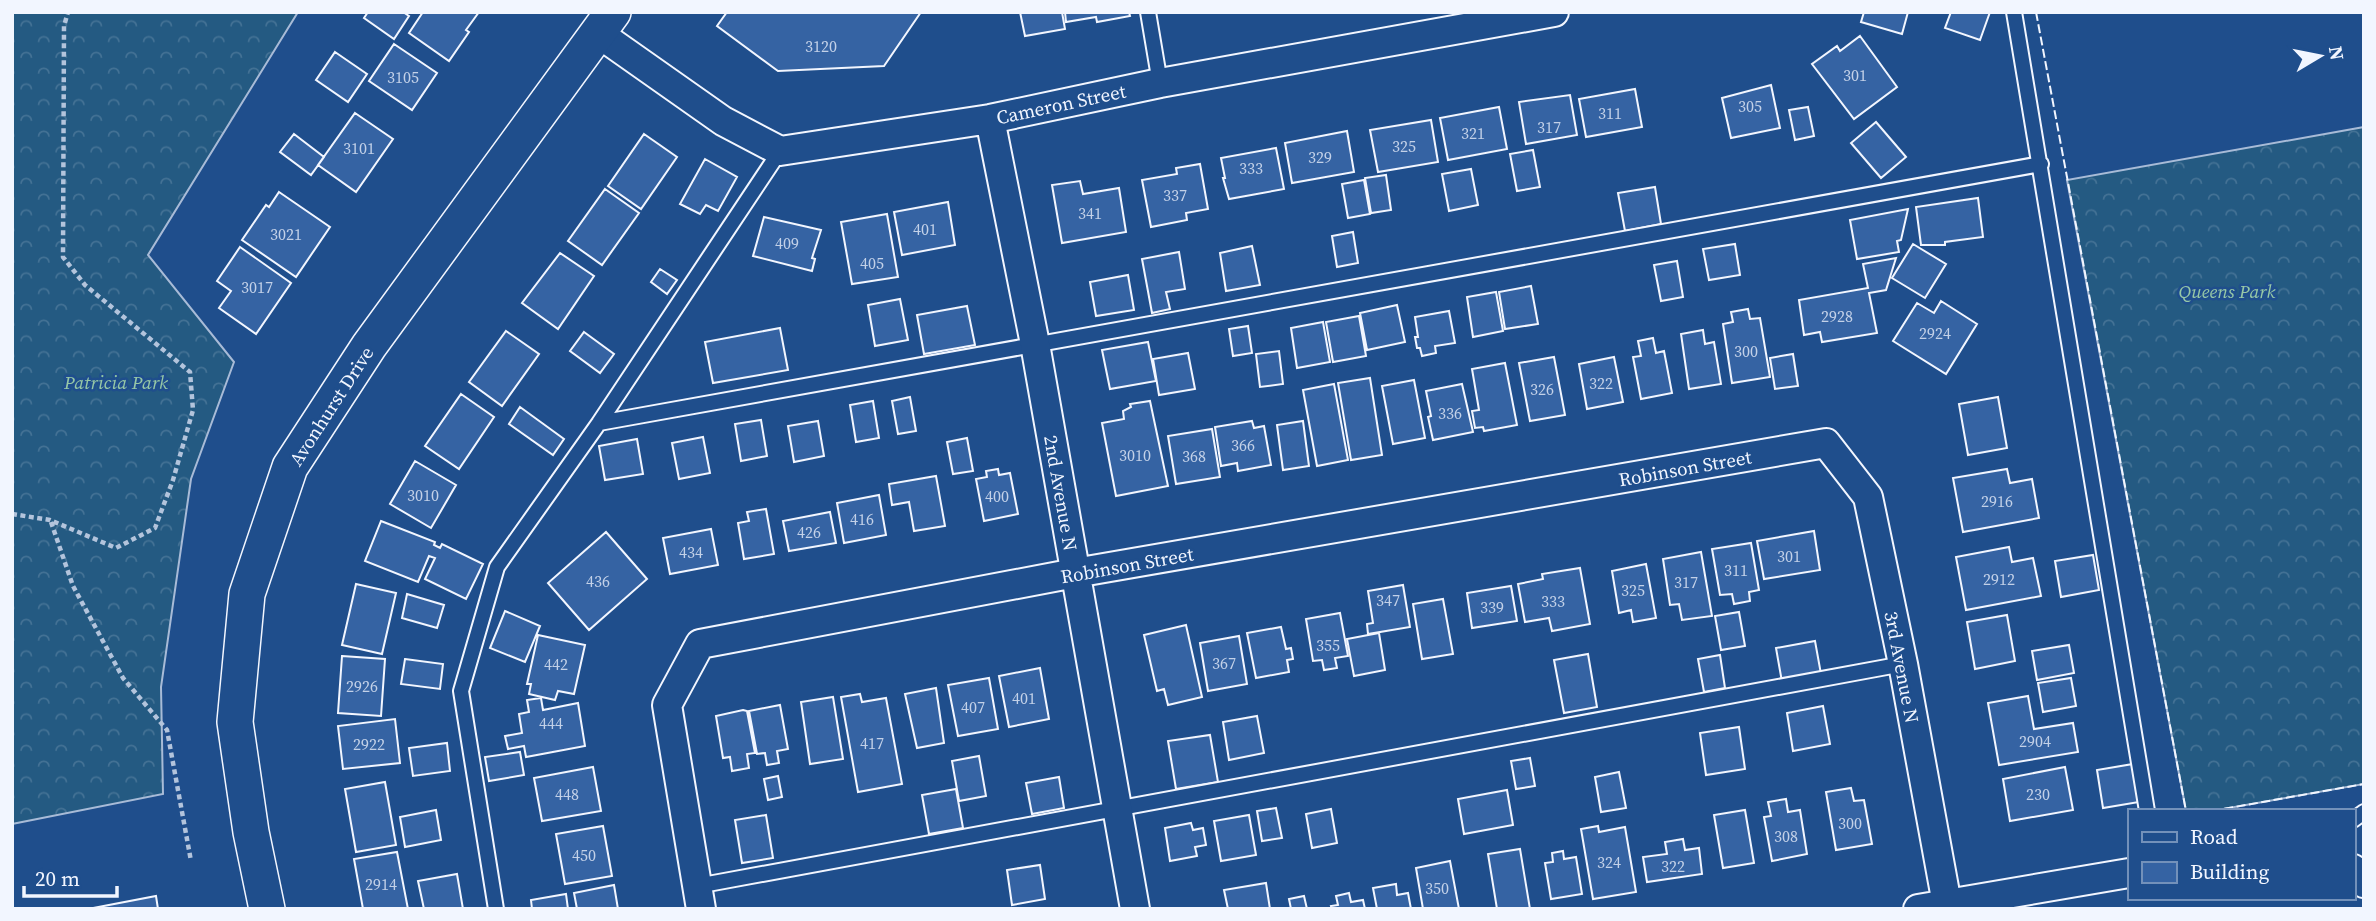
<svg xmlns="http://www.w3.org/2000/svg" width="2376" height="921" viewBox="0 0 2376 921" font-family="'Source Serif 4',serif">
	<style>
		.forest { fill: url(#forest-crowns); stroke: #a8bbd7; stroke-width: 2 }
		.building { fill: #3563a3; stroke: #f2f6ff; stroke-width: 2 }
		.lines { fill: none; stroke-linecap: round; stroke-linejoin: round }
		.service-casing { stroke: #f2f6ff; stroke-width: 18 }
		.minor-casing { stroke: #f2f6ff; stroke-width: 32 }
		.tertiary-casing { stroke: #f2f6ff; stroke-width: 38 }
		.path { stroke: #b3c4dc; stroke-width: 4.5; stroke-dasharray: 5 3.5; stroke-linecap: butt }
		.service { stroke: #1f4e8c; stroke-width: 14 }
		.minor { stroke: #1f4e8c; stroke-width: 28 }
		.tertiary { stroke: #1f4e8c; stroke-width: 35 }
		.fence { stroke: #f2f6ff; stroke-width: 2; stroke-dasharray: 9 3.5; stroke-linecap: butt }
		.labels { text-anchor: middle; stroke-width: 5; stroke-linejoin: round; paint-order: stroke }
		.number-label { font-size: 16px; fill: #c3d1e8 }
		.street-label { font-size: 19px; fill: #f2f6ff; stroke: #1f4e8c }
		.park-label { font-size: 19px; font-style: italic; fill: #97c8a6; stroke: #1f4e8c }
	</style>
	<defs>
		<pattern id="forest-crowns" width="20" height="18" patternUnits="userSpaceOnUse" patternTransform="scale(1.75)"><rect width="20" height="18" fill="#245a82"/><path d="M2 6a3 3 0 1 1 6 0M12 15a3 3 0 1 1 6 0" fill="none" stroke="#447295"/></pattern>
	</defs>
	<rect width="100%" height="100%" fill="#1f4e8c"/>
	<path class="forest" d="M12,12H298L148,255L234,362L191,479L161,687L163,794L12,824Z
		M2364,127V784L2212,811H2186L2067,180Z"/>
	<path class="building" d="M368,12H403L409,16L394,39L364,18Z
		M423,12H479L466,30L469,32L449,61L409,33Z
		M727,12H921L884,66L778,71L717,26Z
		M1020,12H1062L1065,29L1025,36Z
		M1065,12H1129L1130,16L1097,22L1096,17L1066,22Z
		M1864,12H1908L1902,34L1861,22Z
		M1951,12H1990L1980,40L1945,28Z
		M1860,36L1897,87L1854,119L1812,64L1837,46L1840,51Z
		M394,44L437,73L412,110L369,81Z
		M335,52L367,74L348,102L316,80Z
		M1771,85L1780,128L1731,138L1722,98Z
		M1635,89L1642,127L1586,137L1579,99Z
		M1570,95L1577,135L1526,144L1519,102Z
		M1499,107L1507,149L1448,160L1440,118Z
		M1808,107L1814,136L1795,140L1789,110Z
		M355,113L393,139L356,192L318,165Z
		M1431,120L1438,162L1378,172L1370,130Z
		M1876,122L1906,157L1881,178L1851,143Z
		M1347,131L1354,172L1292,183L1285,143Z
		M294,134L324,157L311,175L280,152Z
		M644,134L677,157L641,209L608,186Z
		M1276,148L1284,189L1229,199L1223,178H1225L1221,158Z
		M1533,150L1540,187L1517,191L1510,154Z
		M705,159L737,177L718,211L706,205L700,214L680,204Z
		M1200,164L1208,209L1186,213L1187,220L1151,227L1142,180L1177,174L1176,168Z
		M1471,169L1478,205L1449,211L1442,174Z
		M1386,175L1391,210L1371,213L1365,178Z
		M1364,180L1370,214L1348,218L1342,184Z
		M1080,181L1083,194L1119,188L1126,232L1062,243L1052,185Z
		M1655,187L1661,224L1625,231L1618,193Z
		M605,189L639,213L602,265L568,241Z
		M279,192L330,227L296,277L242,240L266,205L269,207Z
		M1978,198L1983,237L1945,242V245H1921L1916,207Z
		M948,202L955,245L902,255L894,212Z
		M1908,209L1901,240L1897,241L1899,252L1857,259L1850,220Z
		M887,214L898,277L852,284L841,222Z
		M764,217L821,230L812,258L815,259L812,271L753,256Z
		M1353,232L1358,263L1337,267L1332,236Z
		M1735,244L1740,275L1709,280L1703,249Z
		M1913,244L1946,264L1925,298L1892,278Z
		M1252,246L1260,285L1226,291L1220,253Z
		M240,247L291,283L256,334L219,308L231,291L217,281Z
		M1179,252L1185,289L1166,292L1170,309L1152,313L1142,259Z
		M560,253L594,276L558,329L522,303Z
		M1896,258L1886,290L1869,293L1877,333L1822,342L1820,332L1804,335L1799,300L1868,288L1863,264Z
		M1677,261L1683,297L1661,301L1654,265Z
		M660,269L677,280L667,294L651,282Z
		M1128,275L1134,310L1096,316L1090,282Z
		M1531,286L1538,324L1505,329L1499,292Z
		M1496,292L1503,331L1473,337L1467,297Z
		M900,299L908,340L875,346L868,305Z
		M1941,301L1977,324L1946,374L1893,341L1917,303L1934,313Z
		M1397,305L1405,342L1367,350L1360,313Z
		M967,306L975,345L924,354L917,315Z
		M1748,309L1750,319L1760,318L1770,377L1732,383L1723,324L1733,322L1731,312Z
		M1449,311L1455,343L1435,346L1436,353L1422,356L1420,348H1417L1415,337H1418L1415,317Z
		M1359,316L1366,356L1333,362L1326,322Z
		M1323,322L1330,362L1297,368L1291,328Z
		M1248,326L1252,353L1233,356L1229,329Z
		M780,328L788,370L713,383L705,342Z
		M1703,330L1705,344L1714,342L1721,384L1689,389L1681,334Z
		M506,331L539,354L502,406L469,382Z
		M584,332L614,354L600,373L570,351Z
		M1653,338L1656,353L1664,351L1672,393L1641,399L1633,357L1641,356L1638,341Z
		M1148,342L1156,381L1110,389L1102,350Z
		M1279,351L1283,384L1260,387L1256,354Z
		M1188,353L1195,389L1159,395L1153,359Z
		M1793,354L1798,386L1775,389L1770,358Z
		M1554,357L1565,415L1530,421L1519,363Z
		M1614,357L1623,402L1587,409L1579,364Z
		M1505,363L1517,425L1484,431L1483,427L1475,428L1472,411L1479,410L1472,369Z
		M1370,378L1382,455L1351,460L1338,383Z
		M1414,380L1425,438L1393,444L1382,386Z
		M1334,384L1348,460L1317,466L1303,390Z
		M1462,384L1473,432L1433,440L1428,417L1431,416L1426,391Z
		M461,394L494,417L459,469L425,446Z
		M910,397L916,431L898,434L892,401Z
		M1998,397L2007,448L1968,455L1959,404Z
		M873,401L879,438L856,442L850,405Z
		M1150,401L1168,486L1116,496L1102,423L1124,419L1123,411L1131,407L1130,404Z
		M520,407L564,439L553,455L509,424Z
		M761,420L767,456L741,461L735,424Z
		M818,421L824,456L794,462L788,426Z
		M1252,421L1254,428L1264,426L1271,465L1238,471L1237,463L1221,466L1215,427Z
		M1303,421L1309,466L1283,470L1277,425Z
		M1212,429L1220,477L1176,484L1168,436Z
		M703,437L710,473L679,479L672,443Z
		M967,438L973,471L953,474L947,442Z
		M637,439L643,474L605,480L599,446Z
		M415,461L456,485L431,528L390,504Z
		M998,469L999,475L1010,473L1018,514L984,521L976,479L987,477L986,471Z
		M2007,469L2010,483L2032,479L2039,518L1963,532L1953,478Z
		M936,476L945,526L914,531L909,502L892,505L889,484Z
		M879,495L886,535L844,543L837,503Z
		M766,509L774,554L744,559L738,523L749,521L747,512Z
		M830,512L836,543L789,551L783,521Z
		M381,521L435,542L434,545L440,548L442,544L483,564L466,599L425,579L435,558L429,556L418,582L365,561Z
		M711,529L718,565L670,574L663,538Z
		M1814,531L1820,570L1764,579L1757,541Z
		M606,532L647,579L589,630L548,583Z
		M1751,543L1759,590L1749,592L1750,601L1734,604L1732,594L1720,595L1712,549Z
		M2009,547L2012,562L2033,558L2041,596L1966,610L1956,557Z
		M1701,552L1712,616L1682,620L1679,604L1670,605L1663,559Z
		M2093,555L2099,590L2061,597L2055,561Z
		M1646,564L1656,618L1633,622L1631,610L1619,613L1612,571Z
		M1580,568L1590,624L1552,631L1549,618L1525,622L1518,584L1543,579L1542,574Z
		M356,584L396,593L382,654L342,645Z
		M1403,585L1410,627L1368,634L1367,624L1373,623L1368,591Z
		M1511,586L1517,621L1472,628L1467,593Z
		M407,594L444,605L437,628L402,618Z
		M1443,599L1453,654L1422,659L1413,604Z
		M505,611L540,626L525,662L490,648Z
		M1739,612L1745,646L1721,650L1715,616Z
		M1340,613L1348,656L1335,658L1337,668L1324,670L1322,660L1313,661L1306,619Z
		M2007,615L2015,661L1975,669L1967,622Z
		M1186,625L1202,697L1168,705L1164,689L1157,691L1144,635Z
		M1281,627L1286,649L1291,648L1293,659L1287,660L1289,672L1256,678L1247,633Z
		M1379,633L1385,670L1354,676L1347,639Z
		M538,635L585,645L574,694L558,691L555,700L529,694L531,684H527Z
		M1239,636L1247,684L1208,691L1200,643Z
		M1815,641L1821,674L1782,682L1776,648Z
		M2069,645L2074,673L2037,680L2032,651Z
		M1588,654L1597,707L1564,713L1554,660Z
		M1720,655L1725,688L1704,692L1698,659Z
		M342,656L385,659L381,716L338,713Z
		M405,659L443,664L440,689L401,684Z
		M1040,668L1049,719L1009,727L999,676Z
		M989,678L998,729L958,736L948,685Z
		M2071,678L2076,706L2043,712L2038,683Z
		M936,688L944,743L917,748L905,694Z
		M860,694L862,702L886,698L902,784L858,792L841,697Z
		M2028,696L2034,729L2073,723L2078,752L1999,765L1988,703Z
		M833,697L843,759L810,764L801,702Z
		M541,698L543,710L578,703L585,746L526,757L524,746L508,749L505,736L522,733L519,714L529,712L527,700Z
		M780,705L788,749L777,751L779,763L767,765L765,753L757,754L749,711Z
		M1823,706L1830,744L1793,751L1787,713Z
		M743,710L747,711L755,753L747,754L749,768L732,771L730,757L723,758L716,716Z
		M1257,716L1264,753L1229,760L1223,722Z
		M395,719L400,763L343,769L338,726Z
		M1739,727L1745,769L1706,775L1700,733Z
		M1210,735L1218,782L1176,789L1168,741Z
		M447,743L450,771L413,776L409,748Z
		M520,752L524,775L489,781L485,757Z
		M979,756L986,796L959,801L952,761Z
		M1530,758L1535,786L1516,789L1511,761Z
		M2133,764L2139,802L2103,808L2097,770Z
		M593,767L601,811L542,821L534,778Z
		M2065,767L2073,810L2010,821L2003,779Z
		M1619,772L1626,808L1601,812L1595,777Z
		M778,776L782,797L768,800L764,779Z
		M1059,777L1064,808L1032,814L1026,783Z
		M385,782L396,845L356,852L345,789Z
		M1851,788L1854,801L1864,800L1872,844L1836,850L1826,792Z
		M956,789L963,828L929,834L922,795Z
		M1507,790L1513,825L1464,834L1458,799Z
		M1786,799L1788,812L1800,810L1807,854L1772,861L1764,817L1771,816L1768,802Z
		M1276,808L1282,838L1262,841L1257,811Z
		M1331,809L1337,843L1312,848L1306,814Z
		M436,810L441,840L405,847L400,817Z
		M1745,810L1754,863L1723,868L1714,815Z
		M766,815L773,858L742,863L735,820Z
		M1249,815L1256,855L1221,861L1214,821Z
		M1191,823L1193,830L1203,828L1206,845L1195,847L1197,856L1170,861L1165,828Z
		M603,826L612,876L565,884L556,834Z
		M1598,826L1599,832L1625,827L1636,892L1593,899L1581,829Z
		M1683,839L1685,850L1699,848L1702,874L1647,882L1643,857L1667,854L1665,842Z
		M1520,849L1530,909H1497L1488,854Z
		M1563,851L1564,859L1576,857L1582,894L1551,899L1545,863L1553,862L1552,853Z
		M397,852L408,909H363L354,859Z
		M1450,861L1459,909H1423L1416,868Z
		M1040,865L1045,899L1012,905L1007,870Z
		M457,874L463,909H424L418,881Z
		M1266,883L1270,909H1228L1224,890Z
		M1396,884L1397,895L1408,893L1411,909H1377L1373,888Z
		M614,885L618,909H577L574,893Z
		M1349,893L1351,902L1363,900L1365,909H1332L1331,906L1338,905L1336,896Z
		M566,894L568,909H532L531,900Z
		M156,896L158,909H88Z
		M1304,896L1307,909H1291L1289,899Z"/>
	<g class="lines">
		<defs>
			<path id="service" d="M1148,12L1160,83
				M2014,12L2147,811
				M599,423L2041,164
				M2353,820L2364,812
				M697,886L1903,664
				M496,909L461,691L497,567L599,423L780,151"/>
			<path id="minor" d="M598,33L723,121L780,151L990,119L1160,83L1554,12
				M990,119L1035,344L1135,909
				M2353,869L2364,883
				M701,909L667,705L700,644L1075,573L1826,443L1868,497L1903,664L1947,904
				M1918,909L2129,873"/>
			<path id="tertiary" d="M267,909L251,832L235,722L247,594L290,467L369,346L613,12"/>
		</defs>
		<use href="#service" class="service-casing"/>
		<use href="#minor" class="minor-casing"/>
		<use href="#tertiary" class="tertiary-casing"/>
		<path class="path" d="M12,514L50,520L116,548L155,528L173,480L193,410L190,372L85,285L63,257L64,26L68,12
			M51,522L73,586L123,678L167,730L191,861"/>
		<use href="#service" class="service"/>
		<use href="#minor" class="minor"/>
		<use href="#tertiary" class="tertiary"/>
		<path class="fence" d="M2036,12L2186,811
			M2212,811L2364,784"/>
	</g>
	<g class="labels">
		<g class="number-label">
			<text x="821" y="52">3120</text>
			<text x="1855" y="81">301</text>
			<text x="403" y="83">3105</text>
			<text x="1750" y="112">305</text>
			<text x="1610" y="119">311</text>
			<text x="1549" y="133">317</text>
			<text x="1473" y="139">321</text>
			<text x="1404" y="152">325</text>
			<text x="359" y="154">3101</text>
			<text x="1320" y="163">329</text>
			<text x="1251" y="174">333</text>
			<text x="1175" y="201">337</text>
			<text x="1090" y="219">341</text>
			<text x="925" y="235">401</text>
			<text x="286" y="240">3021</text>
			<text x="787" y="249">409</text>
			<text x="872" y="269">405</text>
			<text x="257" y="293">3017</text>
			<text x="1837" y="322">2928</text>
			<text x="1935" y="339">2924</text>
			<text x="1746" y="357">300</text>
			<text x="1601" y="389">322</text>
			<text x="1542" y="395">326</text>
			<text x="1450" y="419">336</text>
			<text x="1243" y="451">366</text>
			<text x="1135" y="461">3010</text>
			<text x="1194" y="462">368</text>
			<text x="423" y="501">3010</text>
			<text x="997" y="502">400</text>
			<text x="1997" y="507">2916</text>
			<text x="862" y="525">416</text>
			<text x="809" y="538">426</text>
			<text x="691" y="558">434</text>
			<text x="1789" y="562">301</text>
			<text x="1736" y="576">311</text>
			<text x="1999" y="585">2912</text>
			<text x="598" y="587">436</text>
			<text x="1686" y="588">317</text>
			<text x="1633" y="596">325</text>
			<text x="1388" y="606">347</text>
			<text x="1553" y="607">333</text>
			<text x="1492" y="613">339</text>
			<text x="1328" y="651">355</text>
			<text x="1224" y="669">367</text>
			<text x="556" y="670">442</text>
			<text x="362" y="692">2926</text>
			<text x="1024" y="704">401</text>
			<text x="973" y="713">407</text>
			<text x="551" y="729">444</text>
			<text x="2035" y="747">2904</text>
			<text x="872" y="749">417</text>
			<text x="369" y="750">2922</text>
			<text x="567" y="800">448</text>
			<text x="2038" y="800">230</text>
			<text x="1850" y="829">300</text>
			<text x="1786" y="842">308</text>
			<text x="584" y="861">450</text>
			<text x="1609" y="868">324</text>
			<text x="1673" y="872">322</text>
			<text x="381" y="890">2914</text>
			<text x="1437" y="894">350</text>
		</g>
		<g class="street-label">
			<text transform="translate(1061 104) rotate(-12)" y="7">Cameron Street</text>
			<text transform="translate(331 406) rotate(-57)" y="7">Avonhurst Drive</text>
			<text transform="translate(1685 468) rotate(-10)" y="7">Robinson Street</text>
			<text transform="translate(1061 493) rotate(80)" y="7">2nd Avenue N</text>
			<text transform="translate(1127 565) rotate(-10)" y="7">Robinson Street</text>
			<text transform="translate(1902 667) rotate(79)" y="7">3rd Avenue N</text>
		</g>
		<g class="park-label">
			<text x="2227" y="298">Queens Park</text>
			<text x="116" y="389">Patricia Park</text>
		</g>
	</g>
	<rect width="2376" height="921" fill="none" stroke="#f2f6ff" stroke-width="28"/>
	<rect x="2128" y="809" width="228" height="91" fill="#1f4e8c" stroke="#7391ba" stroke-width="2"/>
	<rect x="2142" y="832" width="35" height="10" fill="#1f4e8c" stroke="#7391ba" stroke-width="2"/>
	<text x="2190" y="844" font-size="21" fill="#f2f6ff">Road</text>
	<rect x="2142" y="862" width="35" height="21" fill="#3563a3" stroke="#7391ba" stroke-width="2"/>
	<text x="2190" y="879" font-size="21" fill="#f2f6ff">Building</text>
	<g transform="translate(2320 56) rotate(80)" stroke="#1f4e8c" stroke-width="5" paint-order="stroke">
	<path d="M0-5L12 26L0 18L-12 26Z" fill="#f2f6ff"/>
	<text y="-10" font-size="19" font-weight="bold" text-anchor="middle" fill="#f2f6ff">N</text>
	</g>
	<path d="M24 886v10h93v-10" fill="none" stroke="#f2f6ff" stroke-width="3.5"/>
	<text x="35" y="886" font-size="21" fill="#f2f6ff" stroke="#1f4e8c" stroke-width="5" paint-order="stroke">20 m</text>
</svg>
